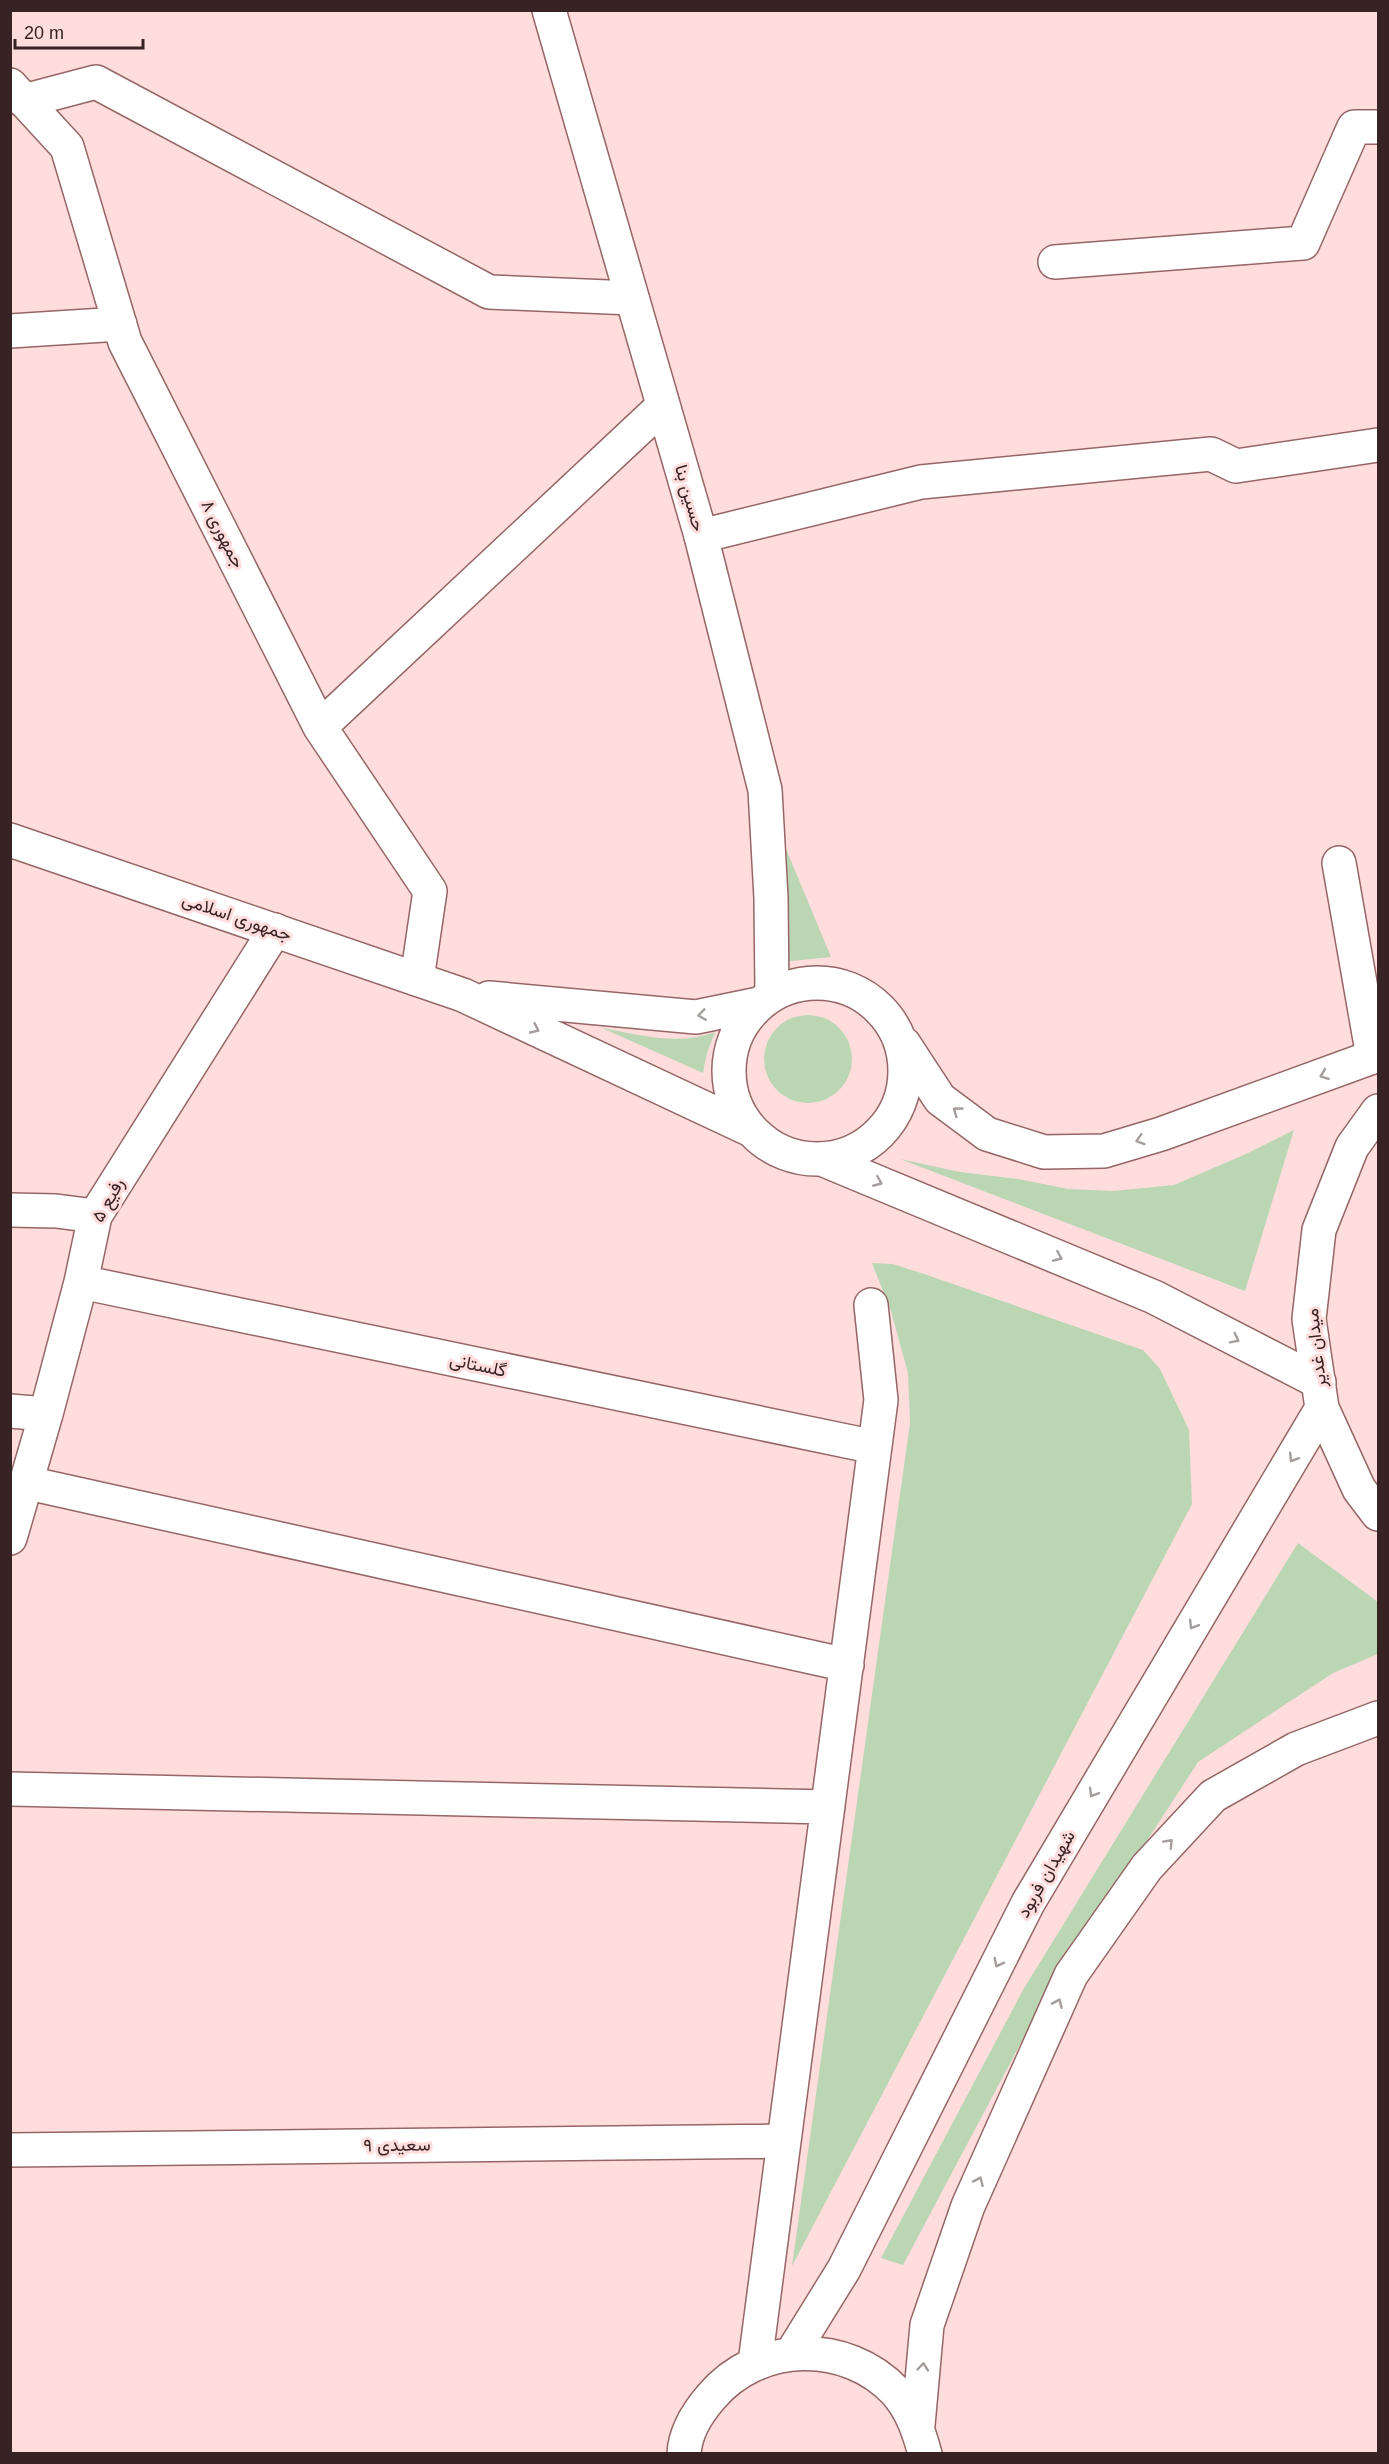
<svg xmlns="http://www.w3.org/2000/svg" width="1389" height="2464" viewBox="0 0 1389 2464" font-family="Helvetica,Vazirmatn,sans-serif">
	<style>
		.green { fill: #bad6b3 }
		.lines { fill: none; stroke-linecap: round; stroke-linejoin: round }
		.minor-casing { stroke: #956665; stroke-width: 36 }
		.tertiary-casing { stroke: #956665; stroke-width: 36 }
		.secondary-casing { stroke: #956665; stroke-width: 36 }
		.minor { stroke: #fff; stroke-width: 33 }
		.tertiary { stroke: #fff; stroke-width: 33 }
		.secondary { stroke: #fff; stroke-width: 33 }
		.oneway { stroke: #a59c9c }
		.labels { text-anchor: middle; stroke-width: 6; stroke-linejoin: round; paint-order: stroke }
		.street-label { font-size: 18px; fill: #372323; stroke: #fedddc }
	</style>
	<rect width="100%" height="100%" fill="#fedddc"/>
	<path class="green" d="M784,844L831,957L782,962Z
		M764 1059a44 44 0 1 1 88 0a44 44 0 1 1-88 0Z
		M602,1028C641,1035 677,1046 715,1032L707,1053L703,1073Z
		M1294,1130L1245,1291L900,1159L960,1172L1018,1179L1068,1189L1113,1191L1174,1185L1246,1154Z
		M872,1263L893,1264L924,1274L1143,1350L1160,1369L1189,1430L1192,1504L792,2266L910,1423L908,1373L891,1311Z
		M1298,1543L1378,1602V1654L1333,1673L1198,1762L1043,2001L903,2265L881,2258L1023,1990Z"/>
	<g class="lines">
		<defs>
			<path id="minor" d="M10,85L67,147L125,342L320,727L430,891L417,979
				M24,101L96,82L489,292L632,298
				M1055,262L1303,243L1354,127H1378
				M10,331L120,324
				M701,536L921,482L1211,454L1236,466L1378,445
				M320,727L663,406
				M1339,863L1373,1057
				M10,1210L56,1211L95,1216
				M81,1282L875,1447
				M10,1411L46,1414
				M28,1483L847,1665
				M10,1538L46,1414L81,1282L95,1216L275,930
				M10,1789L828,1807
				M10,2150L784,2141
				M755,2363L881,1400L871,1305"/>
			<path id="tertiary" d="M549,10L701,536L765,790L771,898L772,995
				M10,840L463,995L749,1129
				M729 1071a88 88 0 1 1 176 0a88 88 0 1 1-176 0Z
				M489,998L696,1017L759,1004
				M904,1044L940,1099L987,1134L1044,1152L1104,1151L1161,1134L1378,1055
				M824,1160L1154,1297L1319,1382"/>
			<path id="secondary" d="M1378,1111L1352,1147L1319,1230L1309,1319L1322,1408L1359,1489L1378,1514
				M792,2353L844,2269L1028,1903L1322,1408
				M918,2425L927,2325L968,2206L1071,1975L1147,1867L1213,1796L1296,1749L1378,1718
				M684,2454C685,2433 698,2412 711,2397C758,2341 846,2339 896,2392C912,2410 919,2432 925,2454"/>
		</defs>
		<use href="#minor" class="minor-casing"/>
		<use href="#tertiary" class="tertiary-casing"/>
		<use href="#secondary" class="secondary-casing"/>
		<use href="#minor" class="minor"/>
		<use href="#tertiary" class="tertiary"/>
		<use href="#secondary" class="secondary"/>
	</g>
	<defs><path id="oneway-chevron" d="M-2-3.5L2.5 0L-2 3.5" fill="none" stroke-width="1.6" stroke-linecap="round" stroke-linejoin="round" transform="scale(1.5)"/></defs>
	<g class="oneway">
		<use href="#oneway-chevron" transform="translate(702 1015) rotate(172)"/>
		<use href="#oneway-chevron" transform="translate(535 1029) rotate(25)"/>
		<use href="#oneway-chevron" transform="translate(1324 1075) rotate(160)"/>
		<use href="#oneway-chevron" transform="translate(957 1111) rotate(-144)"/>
		<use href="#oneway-chevron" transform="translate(1140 1140) rotate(163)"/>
		<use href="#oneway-chevron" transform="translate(878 1182) rotate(23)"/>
		<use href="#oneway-chevron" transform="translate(1058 1257) rotate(23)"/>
		<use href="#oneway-chevron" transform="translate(1235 1339) rotate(27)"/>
		<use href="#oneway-chevron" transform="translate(1293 1458) rotate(121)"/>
		<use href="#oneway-chevron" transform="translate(1193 1625) rotate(121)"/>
		<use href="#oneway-chevron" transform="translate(1093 1793) rotate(121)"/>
		<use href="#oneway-chevron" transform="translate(1169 1843) rotate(-47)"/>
		<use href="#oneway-chevron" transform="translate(998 1963) rotate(117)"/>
		<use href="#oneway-chevron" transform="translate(1058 2003) rotate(-66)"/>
		<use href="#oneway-chevron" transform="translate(979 2181) rotate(-66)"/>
		<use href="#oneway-chevron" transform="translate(923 2367) rotate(-85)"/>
	</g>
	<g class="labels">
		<g class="street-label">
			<text transform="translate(690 498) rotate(74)" y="6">حسین بنا</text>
			<text transform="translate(223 534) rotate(63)" y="6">جمهوری ۸</text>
			<text transform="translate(237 917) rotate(19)" y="6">جمهوری اسلامی</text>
			<text transform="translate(108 1200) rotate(-61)" y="6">رفیع ۵</text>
			<text transform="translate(1316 1348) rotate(-96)" y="6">میدان غدیر</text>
			<text transform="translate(478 1365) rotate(12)" y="6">گلستانی</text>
			<text transform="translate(1046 1874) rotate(-60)" y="6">شهيدان فربود</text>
			<text transform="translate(397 2145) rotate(-1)" y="6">سعیدی ۹</text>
		</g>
	</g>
	<rect width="1389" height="2464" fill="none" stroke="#372323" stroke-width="24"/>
	<path d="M15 39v9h128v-9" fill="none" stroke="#372323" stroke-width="3"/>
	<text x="24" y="39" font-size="18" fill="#372323" stroke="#fedddc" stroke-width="4.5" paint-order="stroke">20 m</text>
</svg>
